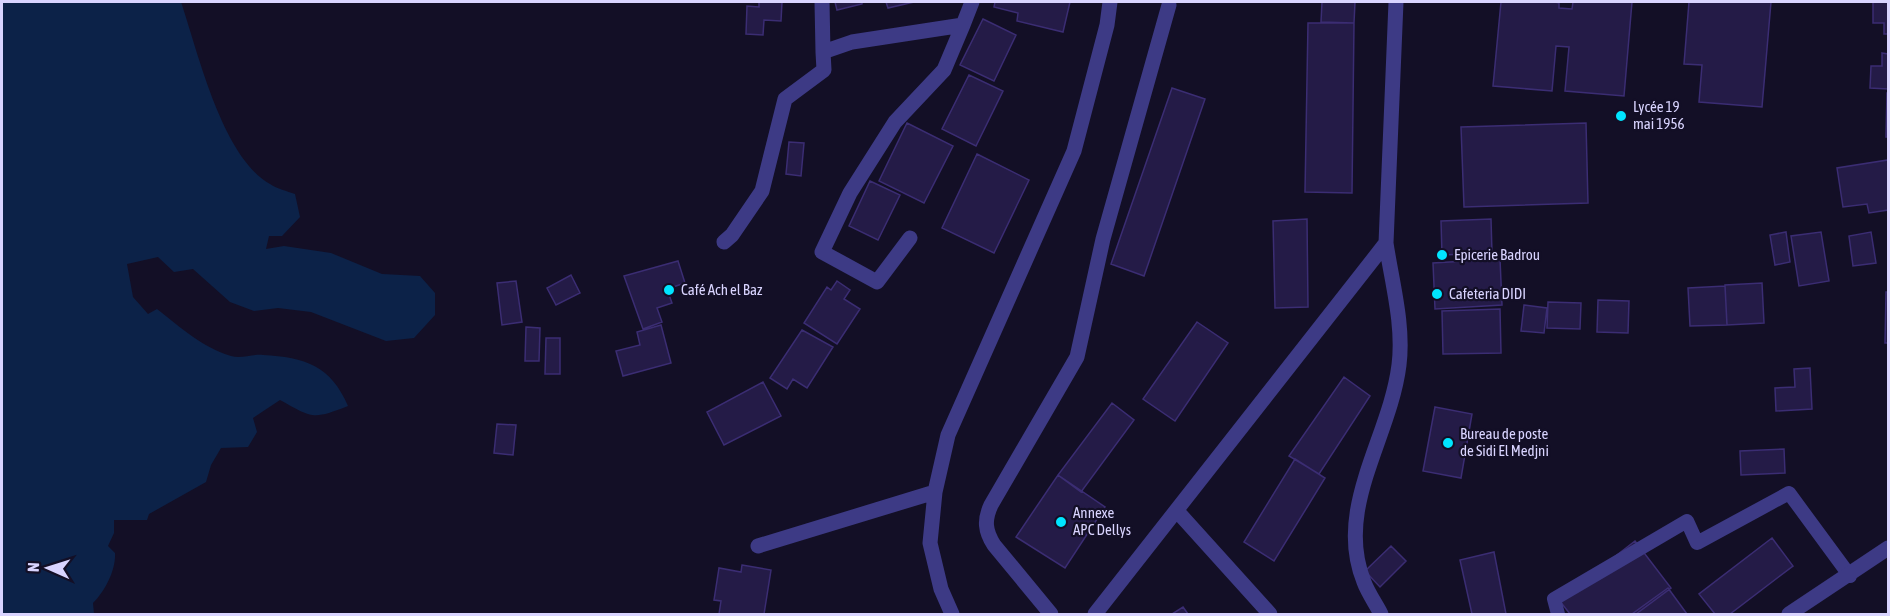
<svg xmlns="http://www.w3.org/2000/svg" width="1890" height="616" viewBox="0 0 1890 616" font-family="'Asap Condensed',sans-serif">
	<style>
		.water { fill: #0c2248 }
		.building { fill: #241b47; stroke: #3b2d73; stroke-width: 1.5 }
		.lines { fill: none; stroke-linecap: round; stroke-linejoin: round }
		.lane { stroke: #3d3a85; stroke-width: 14 }
		.street { stroke: #3d3a85; stroke-width: 15 }
		.poi-dot { fill: #00e5ff; stroke: #130f26; stroke-width: 2 }
		.labels { text-anchor: middle; stroke-width: 4.5; stroke-linejoin: round; paint-order: stroke }
		.poi-label { font-size: 15px; fill: #d9d4ff; stroke: #130f26; text-anchor: start }
	</style>
	<rect width="100%" height="100%" fill="#130f26"/>
	<path class="water" d="M2,2H181C198,52 222,157 270,184C277,189 287,191 295,194L300,217L282,236H269L266,249L284,246L331,253L382,274L420,276L435,293V315L414,338L386,341L311,312L278,308L254,311L230,302L193,269L174,272L158,257L127,264L133,297L148,314L157,309C181,328 202,347 231,356C241,359 253,354 263,355C305,357 331,366 348,406C312,420 313,418 280,400L253,418L257,432L248,447L221,448L211,465L206,482L149,514L147,520H114V533L108,546L115,553C116,570 105,591 93,603L94,614H2Z"/>
	<path class="building" d="M759,2H782L781,21L764,20L763,35L746,34L747,6L759,7Z
		M835,2H862V4L837,10Z
		M886,2H914L888,8Z
		M995,2H1070L1063,32L1017,21L1018,13L994,7Z
		M1322,2H1355L1354,23L1321,22Z
		M1501,2H1555L1559,3V8L1572,9L1573,2H1632L1624,96L1565,91L1569,47L1556,46L1552,91L1493,86Z
		M1689,2H1771L1762,107L1699,102L1702,65L1684,64Z
		M1873,2H1888V34H1884V23H1873Z
		M983,19L1016,35L994,81L960,65Z
		M1308,23H1354L1352,193L1305,192Z
		M1882,53L1888,54V89L1870,88L1871,66H1882Z
		M969,75L1003,91L976,146L942,129Z
		M1172,88L1205,99L1144,276L1111,264Z
		M1887,93H1888V137H1886Z
		M907,123L953,146L924,203L879,181Z
		M1586,123L1588,203L1464,207L1461,127Z
		M789,142L804,143L801,176L786,174Z
		M977,154L1029,180L994,253L942,228Z
		M1888,160V210L1869,213L1867,204L1843,207L1837,168Z
		M870,181L900,195L878,240L849,226Z
		M1307,219L1308,307L1275,308L1273,221Z
		M1491,219L1492,253L1442,255L1441,221Z
		M1786,232L1790,262L1775,265L1770,235Z
		M1821,232L1829,281L1799,286L1791,236Z
		M1871,232L1876,263L1853,266L1849,236Z
		M1500,259L1502,305L1435,309L1433,263Z
		M678,261L685,283L667,289L672,303L657,308L662,322L643,329L624,276Z
		M571,275L580,293L556,305L547,288Z
		M516,281L522,322L502,325L497,283Z
		M837,281L850,290L844,299L860,309L837,344L804,323L827,287L831,290Z
		M1762,283L1764,323L1727,325L1725,285Z
		M1725,286L1727,325L1690,326L1688,288Z
		M1886,292H1888V343H1885Z
		M1598,300L1629,301L1628,333L1597,332Z
		M1548,302L1581,303L1580,329L1547,328Z
		M1524,305L1547,308L1544,333L1521,331Z
		M1500,309L1501,353L1443,354L1442,311Z
		M1197,322L1228,343L1175,421L1143,399Z
		M661,325L671,363L623,376L616,351L640,345L637,332Z
		M526,327L540,328L539,361H525Z
		M802,330L833,347L807,388L793,379L787,389L770,378Z
		M546,338H560V374H545Z
		M1810,368L1812,409L1776,411L1775,388L1795,387L1794,369Z
		M1344,377L1370,396L1319,474L1289,456Z
		M763,382L781,416L724,445L707,412Z
		M1112,403L1134,420L1081,492L1058,475Z
		M1435,407L1472,414L1461,478L1423,471Z
		M497,424L516,425L513,455L494,453Z
		M1784,449L1785,473L1741,475L1740,451Z
		M1295,459L1325,478L1274,561L1244,542Z
		M1058,475L1105,507L1065,568L1016,537Z
		M1772,538L1793,566L1730,614H1715L1699,594Z
		M1635,541L1671,588L1636,614H1570L1559,600Z
		M1391,546L1406,561L1380,587L1365,571Z
		M1494,552L1506,614H1472L1460,560Z
		M742,565L771,570L764,614H719L721,601L714,600L719,568L741,572Z
		M1668,588L1687,614H1632Z
		M1183,607L1188,614H1172Z"/>
	<g class="lines">
		<path class="lane" d="M1558,614L1554,599L1687,521L1697,543L1789,493L1850,576"/>
		<path class="street" d="M822,2L823,52L852,42L963,25L972,2
			M910,238L877,282L822,252L850,193L895,122L944,70L963,25
			M724,242L732,235L762,191L785,99L824,70L823,52
			M1177,511L1270,614
			M758,546L935,492
			M952,614L941,589L930,543L935,492L948,435L1074,151L1107,25L1110,2
			M1051,614L994,545C985,531 984,520 991,505L1077,357L1103,239L1169,5
			M1095,614L1386,243L1396,2
			M1381,614C1376,604 1368,593 1364,582C1334,508 1390,438 1399,365C1404,325 1392,283 1386,243
			M1789,614L1888,548"/>
	</g>
	<g class="poi-dot">
		<circle cx="1621" cy="116" r="6"/>
		<circle cx="1442" cy="255" r="6"/>
		<circle cx="669" cy="290" r="6"/>
		<circle cx="1437" cy="294" r="6"/>
		<circle cx="1448" cy="443" r="6"/>
		<circle cx="1061" cy="522" r="6"/>
	</g>
	<g class="labels">
		<g class="poi-label">
			<text x="1633" y="112">Lycée 19<tspan x="1633" dy="17">mai 1956</tspan></text>
			<text x="1454" y="260">Epicerie Badrou</text>
			<text x="681" y="295">Café Ach el Baz</text>
			<text x="1449" y="299">Cafeteria DIDI</text>
			<text x="1460" y="439">Bureau de poste<tspan x="1460" dy="17">de Sidi El Medjni</tspan></text>
			<text x="1073" y="518">Annexe<tspan x="1073" dy="17">APC Dellys</tspan></text>
		</g>
	</g>
	<rect width="1890" height="616" fill="none" stroke="#d9d4ff" stroke-width="6"/>
	<g transform="translate(48 568) rotate(273)" stroke="#130f26" stroke-width="4.5" paint-order="stroke">
	<path d="M0-4.5L10 22L0 15L-10 22Z" fill="#d9d4ff"/>
	<text y="-9" font-size="16" font-weight="bold" text-anchor="middle" fill="#d9d4ff">N</text>
	</g>
</svg>
